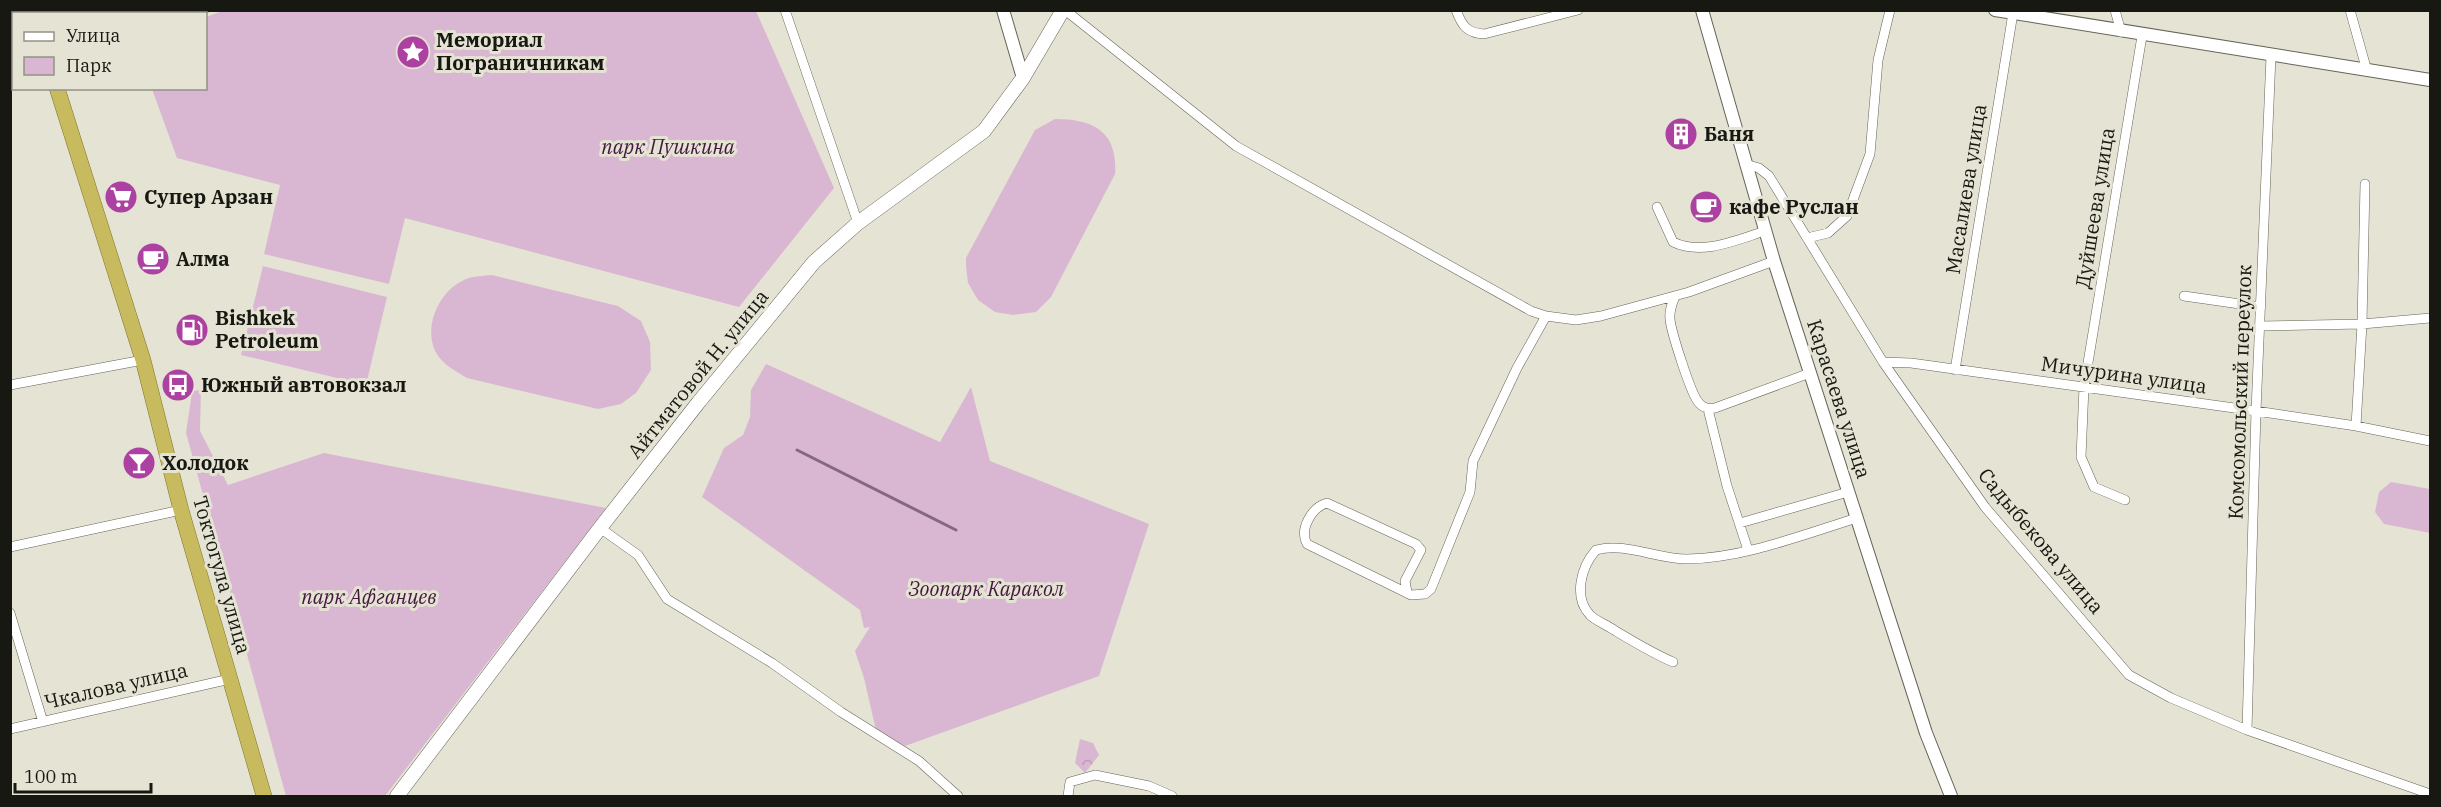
<svg xmlns="http://www.w3.org/2000/svg" width="2441" height="807" viewBox="0 0 2441 807" font-family="'IBM Plex Serif',serif">
	<style>
		.forest { fill: url(#forest-crowns) }
		.green { fill: #d9b7d3 }
		.lines { fill: none; stroke-linecap: round; stroke-linejoin: round }
		.stream { stroke: #83697d; stroke-width: 3 }
		.minor-casing { stroke: #666456; stroke-width: 10 }
		.tertiary-casing { stroke: #666456; stroke-width: 14 }
		.secondary-casing { stroke: #666456; stroke-width: 15 }
		.trunk-casing { stroke: #81762a; stroke-width: 16 }
		.minor { stroke: #fff; stroke-width: 9 }
		.tertiary { stroke: #fff; stroke-width: 12 }
		.secondary { stroke: #fff; stroke-width: 14 }
		.trunk { stroke: #c8ba5f; stroke-width: 15 }
		.labels { text-anchor: middle; stroke-width: 6; stroke-linejoin: round; paint-order: stroke }
		.poi-label { font-size: 20px; font-weight: bold; fill: #181812; stroke: #e5e3d3; text-anchor: start }
		.park-label { font-size: 20px; font-style: italic; fill: #451740; stroke: #e5e3d3 }
		.street-label { font-size: 20px; fill: #181812; stroke: #e5e3d3 }
	</style>
	<defs>
		<pattern id="forest-crowns" width="20" height="18" patternUnits="userSpaceOnUse" patternTransform="scale(1.5)"><rect width="20" height="18" fill="#d9b7d3"/><path d="M2 6a3 3 0 1 1 6 0M12 15a3 3 0 1 1 6 0" fill="none" stroke="#ba9db4"/></pattern>
	</defs>
	<rect width="100%" height="100%" fill="#e5e3d3"/>
	<path class="forest" d="M1080,739L1093,743L1099,755L1085,773L1075,763Z"/>
	<path class="green" d="M225,10L756,11L834,188L739,307L405,218L389,284L264,254L280,185L177,158L152,89L206,88V17Z
		M1055,119C1094,119 1118,132 1115,174L1051,297L1036,312L1013,315L995,312L978,300L968,283L966,266V258L1035,130Z
		M263,266L387,297L366,385L241,355Z
		M492,275L618,306L641,321L650,342L651,370L636,393L621,404L598,409L467,378C455,371 441,363 435,351C423,324 441,287 469,278C476,276 484,276 492,275Z
		M766,364L940,442L971,387L990,461L1149,524L1099,676L905,746L876,730L864,678L855,651L870,627L864,628L860,610L702,497L724,448L743,435L750,417L751,390Z
		M201,389L200,431L228,485L324,453L606,508L385,796H286L186,433L192,392Z
		M2391,482L2430,489V533L2384,524L2375,512L2379,492Z"/>
	<g class="lines">
		<path class="stream" d="M797,450L956,530"/>
		<defs>
			<path id="minor" d="M785,10L858,223
				M1065,10L1236,146L1531,311L1546,316L1576,320L1601,316L1689,292L1774,261
				M1456,10C1462,26 1467,33 1484,34L1578,10
				M2115,10L2121,32
				M2350,10L2367,71
				M195,14L204,10
				M10,77L14,76
				M1745,164L1759,168L1769,176L1883,362L1985,507L2129,675L2171,698L2247,730L2430,794
				M1657,207L1673,242C1702,256 1736,240 1765,231
				M1807,238L1828,233L1847,216L1870,154L1878,60L1890,10
				M1675,296C1672,304 1669,311 1670,319C1671,331 1691,395 1699,403C1703,408 1709,409 1715,408L1810,373
				M2184,296L2261,307
				M2261,326L2362,324L2430,318
				M1883,362L1911,363L2256,411L2356,426L2430,441
				M1955,370L2013,13
				M10,385L143,360
				M1708,409L1727,486L1748,550
				M2356,426L2362,324L2365,184
				M2125,500L2094,487L2081,457L2084,387L2142,36
				M1740,523L1848,492
				M600,528L638,555L667,599L772,663L841,712L919,761L958,796
				M10,547L181,510
				M1407,592L1405,581L1421,550L1416,544L1327,503C1312,507 1299,529 1307,544L1411,595L1425,594L1431,589L1470,492L1473,461L1517,368L1546,316
				M10,613L43,722
				M1673,662C1652,653 1634,642 1614,630C1607,625 1596,621 1590,615C1573,597 1581,567 1596,550C1626,542 1656,559 1687,559C1744,558 1802,535 1857,518
				M10,729L230,679
				M2247,730L2256,411L2271,56
				M1068,796L1070,782L1095,775L1149,786L1172,796"/>
			<path id="tertiary" d="M1003,10L1023,78
				M1702,10L1774,261L1926,733L1951,796
				M1995,10L2430,80"/>
			<path id="secondary" d="M397,796L600,528L698,403L814,262L858,223L984,131L1023,78L1063,10"/>
			<path id="trunk" d="M32,10L33,14
				M57,88L143,360L181,510L264,796"/>
		</defs>
		<use href="#minor" class="minor-casing"/>
		<use href="#tertiary" class="tertiary-casing"/>
		<use href="#secondary" class="secondary-casing"/>
		<use href="#trunk" class="trunk-casing"/>
		<use href="#minor" class="minor"/>
		<use href="#tertiary" class="tertiary"/>
		<use href="#secondary" class="secondary"/>
		<use href="#trunk" class="trunk"/>
	</g>
	<defs>
		<symbol id="sight-disc" viewBox="-11 -11 22 22"><circle r="9.5" fill="#ad41a1" stroke="#e5e3d3"/><path d="M0-6L1.8-2.2L6-1.7L2.9 1.2L3.7 5.4L0 3.3L-3.7 5.4L-2.9 1.2L-6-1.7L-1.8-2.2Z" fill="#fff"/></symbol>
		<symbol id="building-disc" viewBox="-11 -11 22 22"><circle r="9.5" fill="#ad41a1" stroke="#e5e3d3"/><path d="M-4-6H4V6H1V3H-1V6H-4ZM-2.5-4.3h1.7v1.8h-1.7ZM.8-4.3h1.7v1.8H.8ZM-2.5-1h1.7V.8h-1.7ZM.8-1h1.7V.8H.8Z" fill="#fff"/></symbol>
		<symbol id="supermarket-disc" viewBox="-11 -11 22 22"><circle r="9.5" fill="#ad41a1" stroke="#e5e3d3"/><path d="M-6-5.5h2.5l.6 2H6L4.5 2H-2.5L-4.4-4H-6ZM-1.5 3.2a1.3 1.3 0 1 0 .1 0ZM3 3.2a1.3 1.3 0 1 0 .1 0Z" fill="#fff"/></symbol>
		<symbol id="cafe-disc" viewBox="-11 -11 22 22"><circle r="9.5" fill="#ad41a1" stroke="#e5e3d3"/><path d="M-5.5-4.5H6V0H3Q3 3.5 0 3.5H-2.5Q-5.5 3.5-5.5 0ZM3-3.2v2h1.7v-2ZM-6 4.5H4V6H-6Z" fill="#fff"/></symbol>
		<symbol id="fuel-disc" viewBox="-11 -11 22 22"><circle r="9.5" fill="#ad41a1" stroke="#e5e3d3"/><path d="M-5.5-6h7V0h2V4h1.3V-2.5L3-4.5l.8-.8L6-3V5H2.5V1h-1V6h-7ZM-4.2-4.7v3.2H.2V-4.7Z" fill="#fff"/></symbol>
		<symbol id="bus-disc" viewBox="-11 -11 22 22"><circle r="9.5" fill="#ad41a1" stroke="#e5e3d3"/><path d="M-5-6H5V4H4V6H2V4H-2V6H-4V4H-5ZM-3.5-4V0h7V-4ZM-3.5 1.2v1.5H-2V1.2ZM2 1.2v1.5H3.5V1.2Z" fill="#fff"/></symbol>
		<symbol id="bar-disc" viewBox="-11 -11 22 22"><circle r="9.5" fill="#ad41a1" stroke="#e5e3d3"/><path d="M-6-5H6L.8 .8V4.5H3.5V6h-7V4.5H-.8V.8Z" fill="#fff"/></symbol>
	</defs>
	<g fill-rule="evenodd">
		<use href="#sight-disc" x="394" y="33" width="38" height="38"/>
		<use href="#building-disc" x="1662" y="115" width="38" height="38"/>
		<use href="#supermarket-disc" x="102" y="178" width="38" height="38"/>
		<use href="#cafe-disc" x="1687" y="188" width="38" height="38"/>
		<use href="#cafe-disc" x="134" y="240" width="38" height="38"/>
		<use href="#fuel-disc" x="173" y="311" width="38" height="38"/>
		<use href="#bus-disc" x="159" y="366" width="38" height="38"/>
		<use href="#bar-disc" x="120" y="444" width="38" height="38"/>
	</g>
	<g class="labels">
		<g class="poi-label">
			<text x="436" y="47">Мемориал<tspan x="436" dy="23">Пограничникам</tspan></text>
			<text x="1704" y="141">Баня</text>
			<text x="144" y="204">Супер Арзан</text>
			<text x="1729" y="214">кафе Руслан</text>
			<text x="176" y="266">Алма</text>
			<text x="215" y="325">Bishkek<tspan x="215" dy="23">Petroleum</tspan></text>
			<text x="201" y="392">Южный автовокзал</text>
			<text x="162" y="470">Холодок</text>
		</g>
		<g class="park-label">
			<text x="668" y="154">парк Пушкина</text>
			<text x="986" y="596">Зоопарк Каракол</text>
			<text x="369" y="604">парк Афганцев</text>
		</g>
		<g class="street-label">
			<text transform="translate(1966 189) rotate(-81)" y="7">Масалиева улица</text>
			<text transform="translate(2095 208) rotate(-81)" y="7">Дуйшеева улица</text>
			<text transform="translate(698 374) rotate(-51)" y="7">Айтматовой Н. улица</text>
			<text transform="translate(2124 375) rotate(8)" y="7">Мичурина улица</text>
			<text transform="translate(2240 392) rotate(-88)" y="7">Комсомольский переулок</text>
			<text transform="translate(1839 399) rotate(72)" y="7">Карасаева улица</text>
			<text transform="translate(2041 541) rotate(50)" y="7">Садыбекова улица</text>
			<text transform="translate(222 575) rotate(74)" y="7">Токтогула улица</text>
			<text transform="translate(116 686) rotate(-13)" y="7">Чкалова улица</text>
		</g>
	</g>
	<rect width="2441" height="807" fill="none" stroke="#181812" stroke-width="24"/>
	<rect x="12" y="12" width="195" height="78" fill="#e5e3d3" stroke="#939286" stroke-width="1.5"/>
	<rect x="24" y="32" width="30" height="9" fill="#ffffff" stroke="#939286" stroke-width="1.5"/>
	<text x="66" y="42" font-size="18" fill="#181812">Улица</text>
	<rect x="24" y="57" width="30" height="18" fill="#d9b7d3" stroke="#939286" stroke-width="1.5"/>
	<text x="66" y="72" font-size="18" fill="#181812">Парк</text>
	<path d="M15 783v9h136v-9" fill="none" stroke="#181812" stroke-width="3"/>
	<text x="24" y="783" font-size="18" fill="#181812" stroke="#e5e3d3" stroke-width="4.5" paint-order="stroke">100 m</text>
</svg>
